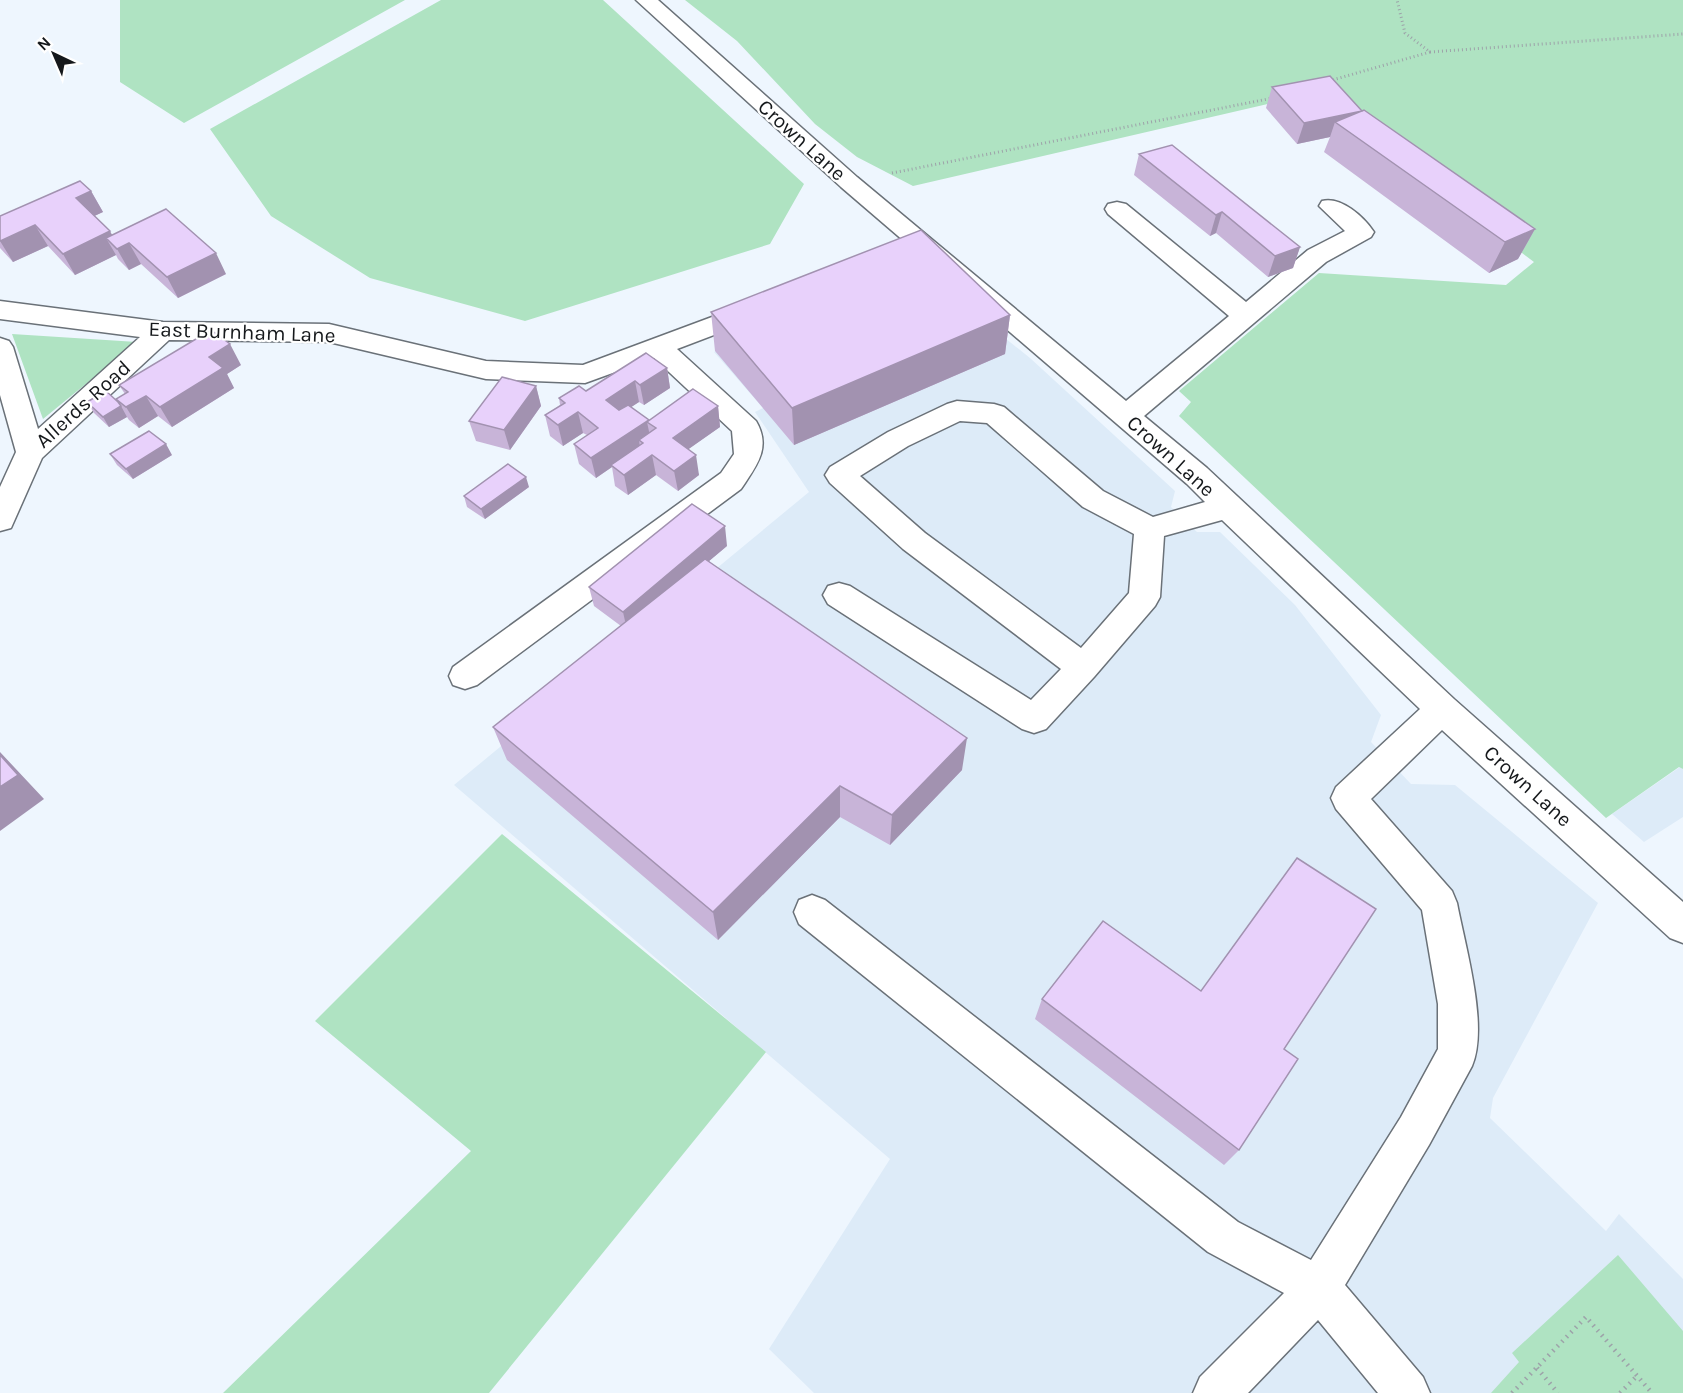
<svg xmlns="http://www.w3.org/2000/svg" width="1683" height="1393" viewBox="0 0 1683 1393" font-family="Karla,sans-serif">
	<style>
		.built { fill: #ddebf8 }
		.green { fill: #afe3c2 }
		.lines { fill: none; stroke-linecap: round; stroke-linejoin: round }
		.minor-casing { stroke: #6a7178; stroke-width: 3 }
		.path-far1 { stroke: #9da3a9; stroke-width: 3; stroke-dasharray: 1 3; stroke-linecap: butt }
		.path { stroke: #9da3a9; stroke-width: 4.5; stroke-dasharray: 1.5 5; stroke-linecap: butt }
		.minor { fill: #fff; fill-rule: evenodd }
		.wall { fill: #c8b4d8 }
		.shaded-wall { fill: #a292b0 }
		.building { fill: #e8d1fb; stroke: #a292b0; stroke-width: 1.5 }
		.labels { text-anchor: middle; stroke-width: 4.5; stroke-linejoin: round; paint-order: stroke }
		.street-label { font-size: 21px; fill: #15181b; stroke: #fff }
	</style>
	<rect width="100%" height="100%" fill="#eef6fe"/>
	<path class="built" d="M919,269L1030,358L1175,491L1171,507L1197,532H1220L1295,605L1381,715L1371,742L1411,784L1455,785L1598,903L1493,1098L1490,1118L1606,1231L1619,1214L1683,1279V1393H814L769,1349L890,1159L454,785L809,492L755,412L763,408L714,352Z
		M1680,767L1683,769V817L1644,842L1612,814Z"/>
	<path class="green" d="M120,0H405L184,123L120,82Z
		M441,0H603L804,184L770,244L525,321L370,278L271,216L210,129Z
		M685,0H1683V769L1679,767L1606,818L1179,416L1191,402L1179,391L1319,273L1506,285L1534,262L1311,94L913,186L857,157L815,124L737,41Z
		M12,334L137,342L43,419Z
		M502,834L766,1052L489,1393H223L471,1151L315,1021Z
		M1618,1255L1683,1331V1393H1491L1519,1362L1512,1353Z"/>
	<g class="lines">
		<defs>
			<path id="minor" d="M636,0H658L857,177L1126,401L1229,316L1108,214L1105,209L1108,204L1117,202L1126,204L1246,302L1308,250L1345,231L1319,206L1322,201C1341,196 1364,217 1374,232L1371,237L1326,262L1144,416L1207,468L1454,699L1683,902V943L1670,938L1442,730L1371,799L1452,891L1457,903C1465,946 1489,1026 1472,1066L1429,1145L1345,1285L1423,1377L1430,1393H1378L1318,1320L1248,1393H1193L1200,1377L1284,1293L1208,1252L799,924L794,912L799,900L812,895L825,900L1238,1222L1311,1260L1401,1117L1438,1049V1004L1422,910L1336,809L1331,798L1336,787L1420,709L1222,520L1164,536L1160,597L1155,606L1094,677L1046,729L1034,733L1022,729L828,604L823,595L828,586L839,583L850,586L1031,700L1061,669L903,549L830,483L825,475L830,467L888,432L947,404L957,401L994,404L1004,407L1103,491L1153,517L1205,502L1187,484L841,187ZM960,421L987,423L1083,507L1134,534L1129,593L1081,648L925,533L860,476L908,446Z
				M0,301L163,322L329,324L486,361L583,365L755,301L764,304L768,310L764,316L677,349L756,421C772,448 756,466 741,489L477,685L465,689L453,685L449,676L453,667L721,473L734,454L732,431L654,358L585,383L486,379L329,342L169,340L42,458L11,528L0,531V487L16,452L0,395V338L9,341L13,347L38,429L140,337L0,319Z"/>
		</defs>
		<use href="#minor" class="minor-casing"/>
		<path class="path-far1" d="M1430,52L1683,34
			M1329,81L1430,52L1405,33L1397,0
			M892,173L1273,98"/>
		<path class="path" d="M1537,1368L1558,1393
			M1512,1393L1586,1317L1652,1393
			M1620,1393L1637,1376"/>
		<use href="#minor" class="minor"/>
	</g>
	<path class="wall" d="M1272,87L1362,111L1535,229L1518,259L1489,273L1324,152L1330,137L1297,144L1266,108Z
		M1139,154L1300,247L1293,268L1268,277L1216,233L1210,236L1134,175Z
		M91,191L103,212L94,216L112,235L226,274L178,298L141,264L129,270L118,259L116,255L75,275L48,246L13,262L0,248V216Z
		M711,312L1010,315L1005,354L794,445L715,351Z
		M241,365L227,374L234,388L172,427L158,416L139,428L129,420L127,417L109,427L94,413L87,402H118L116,399L125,394L119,385Z
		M667,368L670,388L644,405L639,402L631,407L649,421L718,406L720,427L688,449L699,475L678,491L656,475L628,495L615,486L612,467L596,478L579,464L574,444L587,435L583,433L563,446L550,436L545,415L560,405L559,398Z
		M536,386L541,406L510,450L476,441L469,421Z
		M110,454L172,455L133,479L117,465Z
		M529,487L485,519L467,507L464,496Z
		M727,546L709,561L962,770L890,845L840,817L718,940L507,760L493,727L621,626L594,606L589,587Z
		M1201,991L1284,1049L1239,1150L1224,1165L1035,1019L1042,999Z"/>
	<path class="shaded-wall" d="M1362,111L1335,122L1330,137L1297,144L1304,123Z
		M91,191L103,212L88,219L76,198Z
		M1222,212L1216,233L1210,236L1216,215Z
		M35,225L48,246L13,262L0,241Z
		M1535,229L1518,259L1489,273L1505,242Z
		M110,231L119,248L129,243L141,264L129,270L117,249L106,238L116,255L75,275L63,254Z
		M1300,247L1293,268L1268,277L1275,256Z
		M216,253L226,274L178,298L167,277Z
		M1010,315L1005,354L794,445L792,408Z
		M230,344L241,365L227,374L234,388L172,427L160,407L209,357Z
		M667,368L670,388L644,405L640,385Z
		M635,381L639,402L610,421L606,400Z
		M536,386L541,406L510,450L504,430Z
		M146,396L158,416L139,428L126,407Z
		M121,406L127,417L109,427L103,417Z
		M718,406L720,427L676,458L673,438Z
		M578,412L583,433L563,446L558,425Z
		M649,420V423L647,422L651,441L643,443L639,440L640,448L611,465L612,467L596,478L591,458Z
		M166,444L172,455L133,479L126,469Z
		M652,455L656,475L628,495L624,475Z
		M696,455L699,475L678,491L674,471Z
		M526,477L529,487L485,519L481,509Z
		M725,526L727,546L627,630L623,612Z
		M967,738L962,770L890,845L892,815Z
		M0,752L44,799L0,831Z
		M840,786V817L718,940L713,912Z"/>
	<path class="building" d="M1330,76L1362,111L1304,123L1272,87Z
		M1364,110L1535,229L1505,242L1335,122Z
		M1172,145L1300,247L1275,256L1222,212L1216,215L1139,154Z
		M80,181L91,191L76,198L110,231L63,254L35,225L0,241V216Z
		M166,209L216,253L167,277L129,243L117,249L106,238Z
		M921,230L1010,315L792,408L711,312Z
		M211,330L230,344L209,357L223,368L160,407L146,396L126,407L116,399L128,392L119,385Z
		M646,353L667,368L640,385L635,381L606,400L619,410L628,405L649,420L591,458L574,444L598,428L578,412L558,425L545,415L565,403L559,398L579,386L586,391Z
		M502,377L536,386L504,430L469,421Z
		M693,389L718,406L673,438L696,455L674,471L652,455L624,475L611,465L643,443L639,440L656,428L647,422Z
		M106,391L118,402L121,406L103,417L87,402Z
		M149,431L166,444L126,469L110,454Z
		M508,464L526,477L481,509L464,496Z
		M692,504L725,526L623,612L589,587Z
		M705,559L967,738L892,815L840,786L713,912L493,727Z
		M0,755L18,775L0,787Z
		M1297,858L1376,909L1284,1049L1298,1059L1239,1150L1042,999L1103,921L1201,991Z"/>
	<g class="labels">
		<g class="street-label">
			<text transform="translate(802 140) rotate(42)" y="7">Crown Lane</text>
			<text transform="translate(242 332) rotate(2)" y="7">East Burnham Lane</text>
			<text transform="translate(83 404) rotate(-42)" y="7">Allerds Road</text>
			<text transform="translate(1171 456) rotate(42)" y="7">Crown Lane</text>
			<text transform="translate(1528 786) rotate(42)" y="7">Crown Lane</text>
		</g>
	</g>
	<g transform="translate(54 54) rotate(316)" stroke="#ffffff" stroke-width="4.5" paint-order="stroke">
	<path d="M0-4.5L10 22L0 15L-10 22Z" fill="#15181b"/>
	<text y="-9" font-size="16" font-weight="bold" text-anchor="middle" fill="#15181b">N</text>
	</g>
</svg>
